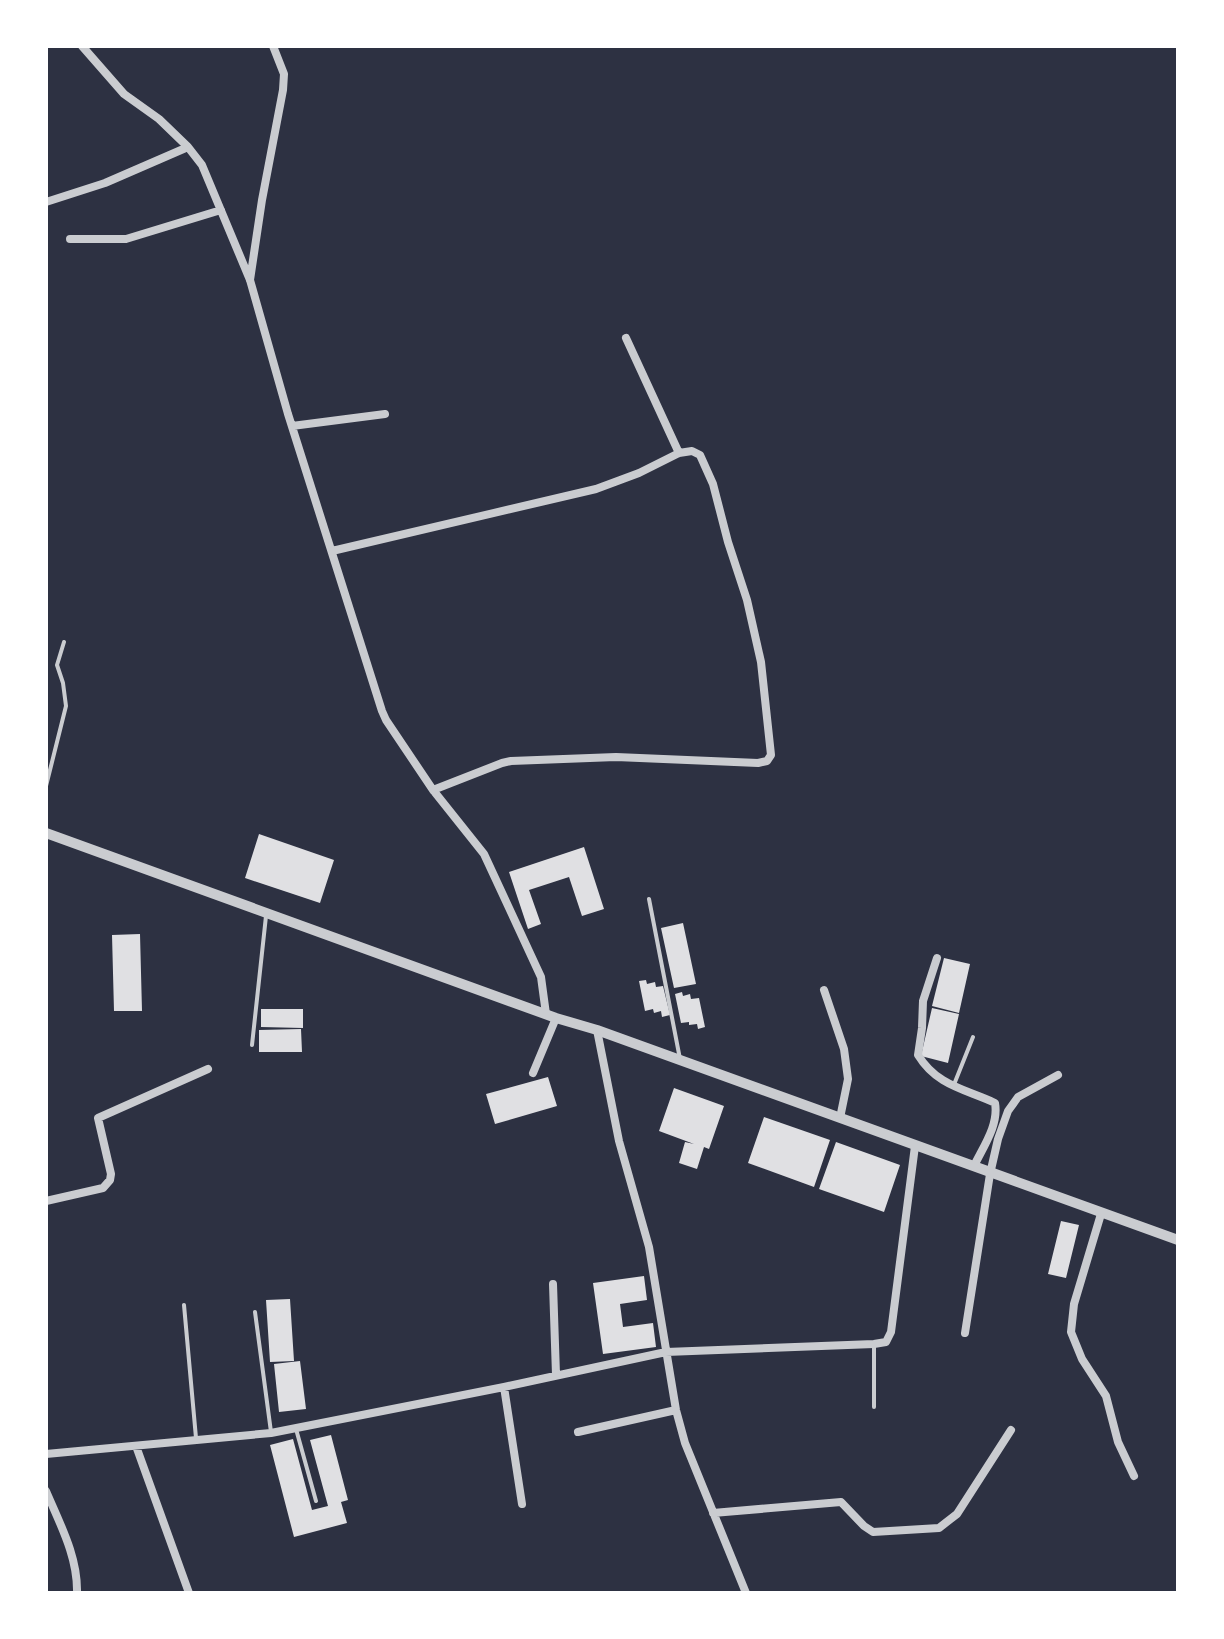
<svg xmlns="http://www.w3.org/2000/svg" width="1224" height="1639" viewBox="0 0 1224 1639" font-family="'PT Sans Narrow',sans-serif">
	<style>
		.building { fill: #e0e0e3 }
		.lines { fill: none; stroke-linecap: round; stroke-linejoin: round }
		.service { stroke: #caccd0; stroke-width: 4 }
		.minor { stroke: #caccd0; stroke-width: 8 }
		.tertiary { stroke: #caccd0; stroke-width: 10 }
	</style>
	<rect width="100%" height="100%" fill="#2d3142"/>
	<path class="building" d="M259,834L334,860L320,903L245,878Z
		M584,847L604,909L582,916L569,877L529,890L541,924L528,929L509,872Z
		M683,923L696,984L674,988L661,928Z
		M140,934L142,1011H114L112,935Z
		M944,958L970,964L959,1013L932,1006Z
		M646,980L647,984L655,982L656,987L663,986L670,1015L662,1017L661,1011L654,1013L653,1009L645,1011L639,981Z
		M682,992L683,996L690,994L691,999L699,998L705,1027L698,1029L697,1024L689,1025V1022L681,1023L675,994Z
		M932,1008L959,1014L948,1063L921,1056Z
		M261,1009H303V1028L261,1027Z
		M301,1029L302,1052H259V1030Z
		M548,1077L557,1106L495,1124L486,1094Z
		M674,1088L724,1106L709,1149L704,1147L697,1169L679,1163L685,1142L694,1144L659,1131Z
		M764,1117L830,1140L814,1187L748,1163Z
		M836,1142L900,1165L884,1212L819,1189Z
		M1061,1221L1079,1225L1066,1278L1048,1274Z
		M644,1276L647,1300L620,1304L623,1327L653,1323L656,1347L603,1354L593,1283Z
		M290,1299L294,1361L270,1362L266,1300Z
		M300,1361L306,1409L279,1412L274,1364Z
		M331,1435L348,1500L341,1502L347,1523L294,1537L270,1445L293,1439L312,1510L328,1506L310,1440Z"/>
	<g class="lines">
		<path class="service" d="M46,786L66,706L63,683L57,665L64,642
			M649,899L680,1059
			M252,1045L266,916
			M953,1087L973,1037
			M184,1305L196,1438
			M255,1312L271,1432
			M874,1344V1407
			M296,1429L316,1501"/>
		<path class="minor" d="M82,46L124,94L159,119L188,147L202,165L250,280L288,414L382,711L386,720L433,790L484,854L541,977L546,1014
			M46,202L105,183L188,147
			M70,239H126L221,210
			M250,280L262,200L283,90L284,74L273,46
			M626,338L679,453
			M292,426L385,414
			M332,551L596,489L639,473L679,453L692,451L700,455L713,484L728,542L747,600L761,662L771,755L767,761L758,763L616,757L511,761L502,763L433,790
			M937,958L923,1001L922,1028L918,1055C937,1086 965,1089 995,1103C999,1125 983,1147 974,1166
			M824,990L844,1049L848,1079L840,1118
			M597,1030L619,1141L649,1247L676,1410L685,1443L746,1593
			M533,1073L556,1018
			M46,1201L103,1188L110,1180L111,1174L98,1118L208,1069
			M1101,1214L1074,1304L1071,1332L1082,1359L1106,1396L1118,1442L1134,1476
			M553,1284L556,1375
			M965,1333L990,1174L998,1139L1008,1111L1018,1097L1058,1075
			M504,1387L522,1504
			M578,1432L676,1410
			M136,1446L189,1593
			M46,1454L271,1433L504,1387L666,1352L874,1344L886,1342L891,1332L915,1146
			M46,1491C60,1524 78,1557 77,1593
			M713,1513L841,1502L864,1526L873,1532L939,1528L957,1514L1011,1430"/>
		<path class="tertiary" d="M46,833L556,1018L597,1030L1178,1240"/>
	</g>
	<rect width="1224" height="1639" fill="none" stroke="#ffffff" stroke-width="96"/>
</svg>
